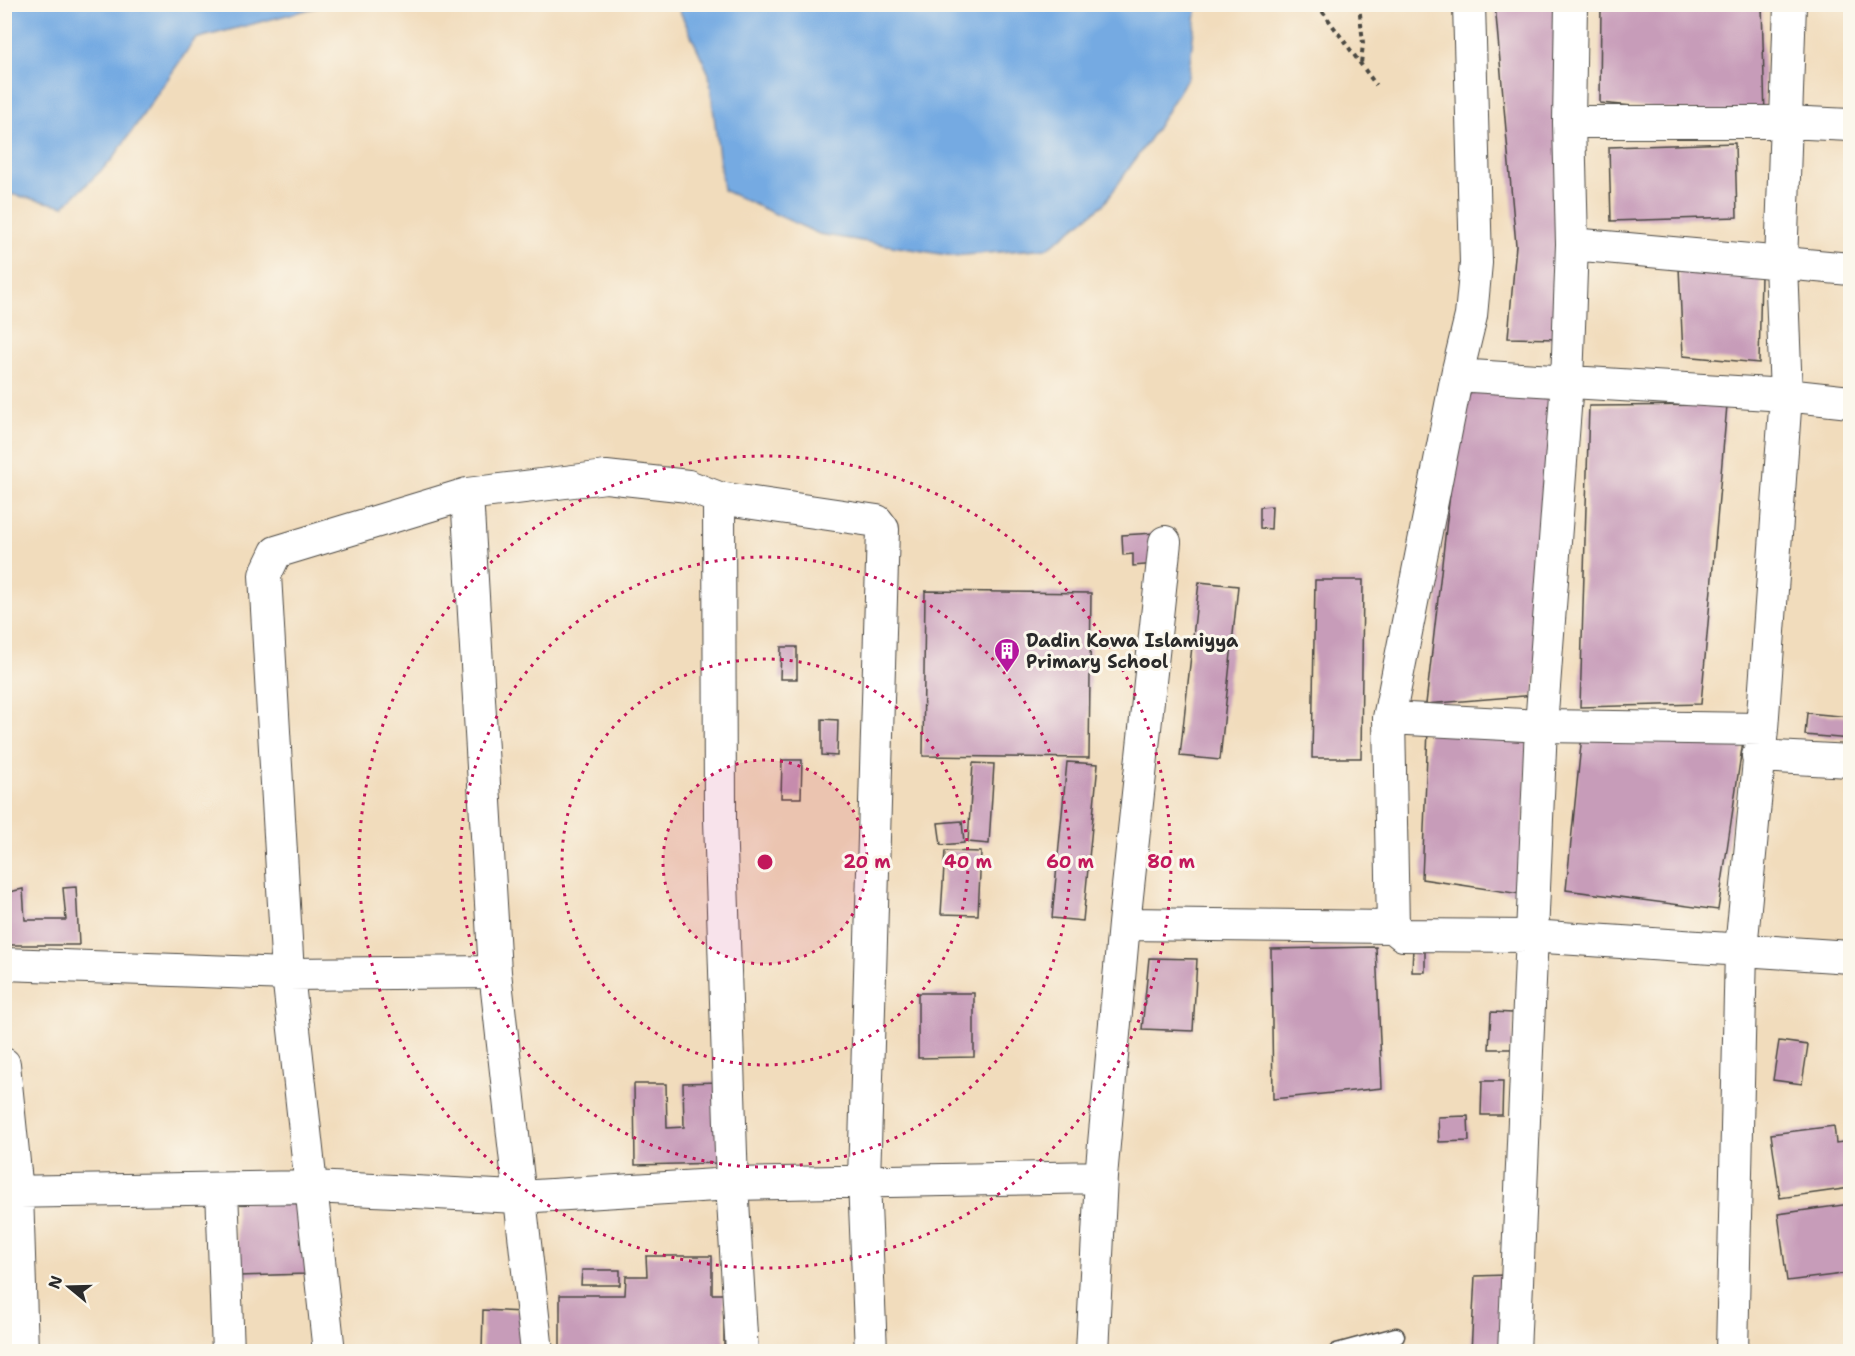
<svg xmlns="http://www.w3.org/2000/svg" width="1855" height="1356" viewBox="0 0 1855 1356" font-family="'Shantell Sans',sans-serif">
	<style>
		.water { fill: #75aae2; stroke: #506a86; stroke-width: 1.5 }
		.building { fill: #c79cb9 }
		.lines { fill: none; stroke-linecap: round; stroke-linejoin: round }
		.service-casing { stroke: #494641; stroke-width: 19 }
		.minor-casing { stroke: #494641; stroke-width: 34 }
		.path { stroke: #494641; stroke-width: 4; stroke-dasharray: 4.5 4.5; stroke-linecap: butt }
		.service { stroke: #fff; stroke-width: 16 }
		.minor { stroke: #fff; stroke-width: 32 }
		.ring { fill: none; stroke: #c2185b; stroke-width: 3; stroke-dasharray: 3 6 }
		.labels { text-anchor: middle; stroke-width: 6; stroke-linejoin: round; paint-order: stroke }
		.poi-label { font-size: 18px; font-weight: bold; fill: #2b2b2b; stroke: #fbf7ec; text-anchor: start }
		.centre { fill: #c2185b; stroke: #fbf7ec; stroke-width: 3 }
		.ring-label { font-size: 18px; text-anchor: middle; font-weight: bold; fill: #c2185b; stroke: #fbf7ec; stroke-width: 6; stroke-linejoin: round; paint-order: stroke }
	</style>
	<rect width="100%" height="100%" fill="#fbf7ec"/>
	<filter id="ink" filterUnits="userSpaceOnUse"><feTurbulence type="fractalNoise" baseFrequency=".0167" numOctaves="2"/><feDisplacementMap in="SourceGraphic" scale="12" xChannelSelector="R" yChannelSelector="G"/><feConvolveMatrix kernelMatrix="1 2 1 2 8 2 1 2 1" color-interpolation-filters="sRGB"/></filter>
	<filter id="wash" filterUnits="userSpaceOnUse"><feTurbulence type="fractalNoise" baseFrequency=".008" numOctaves="4" result="noise"/><feDisplacementMap in="SourceGraphic" scale="24" xChannelSelector="R" yChannelSelector="G"/><feGaussianBlur stdDeviation="1.35" result="paint"/><feColorMatrix in="noise" values="0 0 0 0 0 0 0 0 0 0 0 0 0 0 0 0 0 1.4 0 .05"/><feComposite in="paint" operator="in"/></filter>
	<g filter="url(#wash)">
		<rect width="100%" height="100%" fill="#f1dcbc"/>
		<path class="water" d="M5,4H326V5L195,39L112,160L64,206L5,193Z
			M677,5H1197L1188,77L1155,131L1104,204L1048,248L953,256L819,234L723,190L709,74Z"/>
		<g id="blocks">
			<path class="building" d="M1495,4H1562L1561,339L1508,338L1516,245Z
				M1601,4H1762L1765,118L1600,103Z
				M1735,143L1737,217L1611,221L1609,147Z
				M1679,267L1761,275L1759,363L1683,356Z
				M1463,379L1557,398L1535,695L1426,704Z
				M1727,405L1701,704L1580,707L1589,406Z
				M1272,506L1271,529L1260,528V507Z
				M1155,533L1157,564L1133,566V554L1123,555L1122,535Z
				M1315,580H1363L1361,758H1312Z
				M1199,582L1238,586L1220,760L1180,756Z
				M925,591L1091,593L1089,758L923,756Z
				M781,647H797V679H780Z
				M1807,713L1850,717V739L1805,735Z
				M822,719L838,720L837,756L822,755Z
				M1428,729L1529,731L1520,894L1422,879Z
				M1582,735L1743,741L1718,910L1566,890Z
				M782,760H802L801,798H781Z
				M1067,762L1098,764L1083,921L1052,918Z
				M973,763L994,764L989,844L968,842Z
				M962,821L964,843L941,845L938,823Z
				M945,851L981,852L978,915L941,914Z
				M76,887L79,945H7L4,893L23,889L25,920H66L63,888Z
				M1376,947L1382,1088L1273,1099L1271,949Z
				M1413,947H1425V972H1412Z
				M1149,958L1197,959L1193,1031L1142,1029Z
				M918,993H974V1057L918,1058Z
				M1491,1012L1513,1013L1512,1049H1489Z
				M1779,1041L1808,1045L1802,1084L1773,1080Z
				M1482,1081H1503L1502,1115H1481Z
				M720,1082L722,1163L635,1165L634,1084H666L667,1128L684,1127L683,1083Z
				M1468,1116L1469,1141L1439,1142L1438,1117Z
				M1834,1126L1836,1143L1850,1141V1188L1780,1198L1771,1134Z
				M304,1191L307,1274L238,1276L235,1194Z
				M1850,1204V1273L1787,1281L1778,1214Z
				M646,1256H712V1294H724V1352H560V1295H625L626,1276H647Z
				M582,1270H620V1285H581Z
				M1506,1275L1504,1352H1471L1475,1276Z
				M483,1310L523,1312L521,1352H482Z"/>
		</g>
	</g>
	<g filter="url(#ink)">
		<use href="#blocks" fill-opacity="0" stroke="#494641" stroke-width="1.5"/>
		<g class="lines">
			<defs>
				<path id="service" d="M1337,1352L1396,1336"/>
				<path id="minor" d="M1469,4L1476,263L1471,316L1458,370L1389,718L1393,927L1403,935L1530,936L1850,957
					M1569,122H1786L1850,125
					M1572,244L1850,269
					M1458,370L1471,376L1786,395L1850,402
					M1389,718L1541,726L1762,729
					M1758,756L1850,761
					M1124,924L1393,927
					M4,964L288,974L495,972
					M4,1064L17,1192L22,1352
					M222,1189L228,1352
					M4,1192L312,1187L519,1197L732,1184L1101,1177
					M329,1352L288,974L265,575L276,552L467,494
					M537,1352L495,972L467,494L606,477L688,486L719,498
					M742,1352L732,1184L720,819L719,498L877,521L883,529L864,1180L871,1352
					M1092,1352L1101,1177L1124,924L1165,542
					M1514,1352L1541,726L1567,382L1572,244L1569,122L1571,4
					M1732,1352L1741,949L1762,729L1786,395L1781,264L1790,4"/>
			</defs>
			<use href="#service" class="service-casing"/>
			<use href="#minor" class="minor-casing"/>
			<path class="path" d="M1317,4L1376,85
				M1359,4L1363,43L1361,64"/>
			<use href="#service" class="service"/>
			<use href="#minor" class="minor"/>
		</g>
	</g>
	<circle cx="765" cy="862" r="102" fill="#c2185b" fill-opacity=".12"/>
	<g class="ring">
		<circle cx="765" cy="862" r="102"/>
		<circle cx="765" cy="862" r="203"/>
		<circle cx="765" cy="862" r="305"/>
		<circle cx="765" cy="862" r="406"/>
	</g>
	<defs>
		<symbol id="building-pin" viewBox="-11 -11 22 30"><path d="M0 17L-7.5 6A9.5 9.5 0 1 1 7.5 6Z" fill="#b5179e" stroke="#fbf7ec"/><path d="M-4-6H4V6H1V3H-1V6H-4ZM-2.5-4.3h1.7v1.8h-1.7ZM.8-4.3h1.7v1.8H.8ZM-2.5-1h1.7V.8h-1.7ZM.8-1h1.7V.8H.8Z" fill="#fff"/></symbol>
	</defs>
	<g fill-rule="evenodd">
		<use href="#building-pin" x="992" y="636" width="30" height="40"/>
	</g>
	<g class="labels">
		<g class="poi-label">
			<text x="1026" y="647">Dadin Kowa Islamiyya<tspan x="1026" dy="21">Primary School</tspan></text>
		</g>
	</g>
	<circle cx="765" cy="862" r="9" class="centre"/>
	<g class="ring-label">
		<text x="867" y="868">20 m</text>
		<text x="968" y="868">40 m</text>
		<text x="1070" y="868">60 m</text>
		<text x="1171" y="868">80 m</text>
	</g>
	<rect width="1855" height="1356" fill="none" stroke="#fbf7ec" stroke-width="24"/>
	<g transform="translate(69 1287) rotate(289)" stroke="#fbf7ec" stroke-width="4.5" paint-order="stroke">
	<path d="M0-4.5L10 22L0 15L-10 22Z" fill="#2b2b2b"/>
	<text y="-9" font-size="16" font-weight="bold" text-anchor="middle" fill="#2b2b2b">N</text>
	</g>
</svg>
